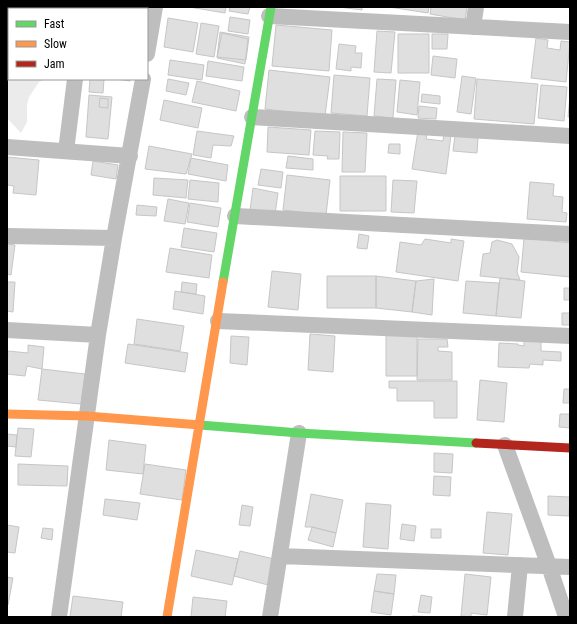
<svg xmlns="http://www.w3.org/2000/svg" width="577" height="624" viewBox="0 0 577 624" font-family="'Roboto Condensed',sans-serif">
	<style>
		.green { fill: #ebebeb }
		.building { fill: #dfdfdf; stroke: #c6c6c6 }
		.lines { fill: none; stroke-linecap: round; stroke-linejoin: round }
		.street { stroke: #bebebe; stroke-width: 16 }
		.fast { stroke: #63d668; stroke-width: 9 }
		.slow { stroke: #ff974d; stroke-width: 9 }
		.jam { stroke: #b3261e; stroke-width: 9 }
	</style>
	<rect width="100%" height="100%" fill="#fff"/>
	<path class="green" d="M8,7H31V9H9V79H47L39,82L29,97L27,105V122L21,133L7,118V8Z"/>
	<path class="building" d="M103,7H145V9H103Z
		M189,7H226L225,13Z
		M230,7H250L248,14L229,11Z
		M339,7H362V10Z
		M389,7H429L428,13Z
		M431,7H467L465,20L430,14Z
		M230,17L250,20L248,34L228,31Z
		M168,18L198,23L193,52L164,47Z
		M201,23L219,26L214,57L196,54Z
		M276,25L332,30L329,71L272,66Z
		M377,31L395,32L391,73L374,72Z
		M220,32L249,37L246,60L217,57Z
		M222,33L248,39L245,64L217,58Z
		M398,34H429V73H398Z
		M432,34H448L447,49H432Z
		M536,38L548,40L547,48L560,50L561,41L570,42L566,82L531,78Z
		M339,44L356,46L355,53H362L361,68L351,67V71L336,69Z
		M433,56L457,59L455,78L431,75Z
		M170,60L204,65L202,80L168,75Z
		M208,61L244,67L242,81L206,76Z
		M269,70L330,77L325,116L265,109Z
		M334,75L370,78L367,116L331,113Z
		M462,76L476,78L471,114L457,112Z
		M90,79H104L103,93L89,92Z
		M116,79H130V81Z
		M168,79L189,83L186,95L166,91Z
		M377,79L396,80L393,118L374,116Z
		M477,79L538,84L534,124L474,119Z
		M400,80L420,82L417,115L397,112Z
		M197,81L240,91L236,111L192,102Z
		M541,85L567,87L564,121L538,118Z
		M422,94L440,96V104L421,102Z
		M89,95L112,97L108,139L86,137Z
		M570,96V117H568Z
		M100,98L108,99V108L99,107Z
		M164,100L202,108L198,128L160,120Z
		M419,106L437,108L436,119L418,118Z
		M268,127L311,130L309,155L267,152Z
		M197,131L234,136L231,146L213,145L211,158L193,155Z
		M315,131L340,132L339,159H327L328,156L313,155Z
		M418,131L427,132L426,139L443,141L444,134L451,135L446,174L412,169Z
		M343,132L367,133L365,172H342Z
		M455,135L478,138L477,153L453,151Z
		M389,144H400V154L388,153Z
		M149,146L192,154L186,174L145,169Z
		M288,156L313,159V170L286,168Z
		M7,157L39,160L36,195L13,193L14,186L7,185Z
		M191,158L228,165L226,181L188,174Z
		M93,161L118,165L116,179L91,175Z
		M261,169L283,172L281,188L258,185Z
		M287,175L330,180L326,215L283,210Z
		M340,176H386V211H340Z
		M154,178L188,180L186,198L153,195Z
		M190,180L219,183L218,202L188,199Z
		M393,180L417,181L414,213L391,212Z
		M530,182L554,184L553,196L563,197L562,212L567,213L566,222L527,219Z
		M253,188L278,193L275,214L250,210Z
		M168,199L189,203L185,224L164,221Z
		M190,203L221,208L218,227L187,222Z
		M137,205L157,207L156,216L136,215Z
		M184,228L217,233L214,252L181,247Z
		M359,234L369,236L367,249L357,248Z
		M524,238L570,243V277L521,272Z
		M425,239L451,243V239L464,241L458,281L396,272L400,242L421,245Z
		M497,240L512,244L519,257L517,272L520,280L480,276L483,254L490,253L492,242Z
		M7,244L15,245L11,275L7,274Z
		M170,248L212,255L209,278L166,272Z
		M272,271L301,274L298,310L268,307Z
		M327,276H376V308H327Z
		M376,276L416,281L412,312L376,308Z
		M500,278L525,281L521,318L496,316Z
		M434,279L432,315L412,312L416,281Z
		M466,281L499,283L496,316L463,313Z
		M7,282H15L13,312L7,311Z
		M182,282L197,284L196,294L181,292Z
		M564,288H570V300H564Z
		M175,291L205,296L203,314L173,309Z
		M562,313H570V325H562Z
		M137,319L184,326L180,351L134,344Z
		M386,333H417V376H386Z
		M310,334L335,336L333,372L308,370Z
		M231,336L249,337L247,365L230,363Z
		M418,339H447L448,347H438V351L452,352V380H417Z
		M524,340L541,341V351L561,352V361L543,360V365L530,364L529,368L498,367L499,343L518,344V345L524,346Z
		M128,344L188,353L185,372L125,363Z
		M28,345L44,347L42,369L27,366L25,376L7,374L8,351L28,353Z
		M42,369L85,374L81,404L38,400Z
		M480,380L507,383L504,422L477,420Z
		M389,381H457V418H434V401H397V388H389Z
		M564,389H570V403H563Z
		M560,414H570V428L559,427Z
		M18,428L34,429L31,457L15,456Z
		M7,434L17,435L16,447L7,446Z
		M109,440L146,445L143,474L106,470Z
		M434,453L453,454L452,473L434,472Z
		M18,464L68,466L67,486L18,485Z
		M145,464L186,470L182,500L140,494Z
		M434,476L451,477L450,496L433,495Z
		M311,494L343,500L336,533L312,527H305Z
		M548,496L570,497L569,516L548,515Z
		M105,499L140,503L137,520L103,515Z
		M366,503L391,505L388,549L363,547Z
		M242,505L253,507L250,526L239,525Z
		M487,512L512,514L508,555L483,553Z
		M402,524L416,526L414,541L400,539Z
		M7,525L19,527L15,553L7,552Z
		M312,527L336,533L333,547L308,540Z
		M43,528L53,529L52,540L41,538Z
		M431,529H441V538H431Z
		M196,550L238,559L232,585L191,576Z
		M240,551L274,559L268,585L234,576Z
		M377,574L396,575L394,594L374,591Z
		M465,574L491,577L487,615L471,613V617L461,616Z
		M7,577L13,578L8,605H7Z
		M374,591L394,594L391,615L371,612Z
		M421,595L432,597L430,613L418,612Z
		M73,596L123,602L121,617H70Z
		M193,597L227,601L225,617H191Z
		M412,616L440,617H411Z"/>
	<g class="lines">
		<path class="street" d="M83,9V7
			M269,16L570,32
			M473,27L476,7
			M147,54L155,7
			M252,117L570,136
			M7,147L130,156
			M66,151L75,79
			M235,216L570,234
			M7,236L114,238
			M218,321L570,336
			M7,330L98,335
			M505,445L549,566L566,617
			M280,556L570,567
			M59,617L98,335L114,238L143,79
			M270,617L299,433
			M515,617L520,565"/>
		<path class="fast" d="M223,282L271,7
			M200,425L299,433L476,443"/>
		<path class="slow" d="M7,414L87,416L200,425
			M167,617L223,282"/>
		<path class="jam" d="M476,443L570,448"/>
	</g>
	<rect width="577" height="624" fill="none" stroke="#000000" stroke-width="16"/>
	<rect x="8" y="8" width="140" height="72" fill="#ffffff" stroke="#999999"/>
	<rect x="16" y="21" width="20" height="6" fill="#63d668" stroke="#999999"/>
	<text x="44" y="28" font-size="12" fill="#000000">Fast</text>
	<rect x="16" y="41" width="20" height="6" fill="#ff974d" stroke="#999999"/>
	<text x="44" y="48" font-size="12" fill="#000000">Slow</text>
	<rect x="16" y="61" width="20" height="6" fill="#b3261e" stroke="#999999"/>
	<text x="44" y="68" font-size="12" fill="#000000">Jam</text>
</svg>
